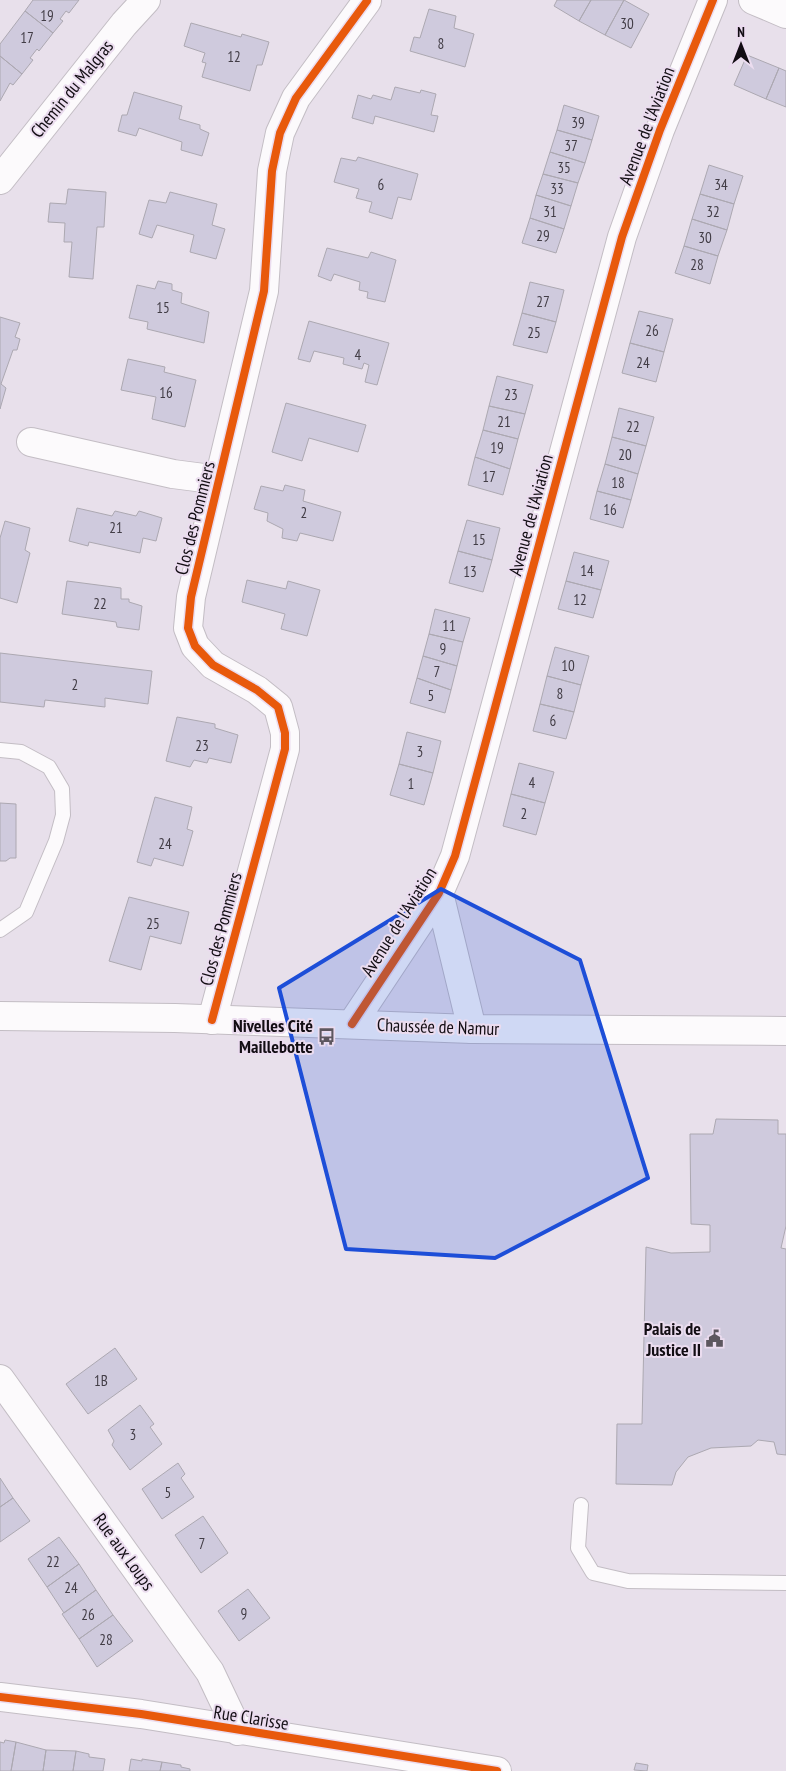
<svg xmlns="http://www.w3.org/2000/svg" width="786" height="1771" viewBox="0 0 786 1771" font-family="'PT Sans Narrow',sans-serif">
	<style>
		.building { fill: #cfcadd; stroke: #aca8b1 }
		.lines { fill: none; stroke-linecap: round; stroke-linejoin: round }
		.lane-casing { stroke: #c3bdc4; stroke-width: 16 }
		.street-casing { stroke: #c3bdc4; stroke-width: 30 }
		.secondary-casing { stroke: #c3bdc4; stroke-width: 30 }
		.lane { stroke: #fcfafc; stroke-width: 14 }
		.street { stroke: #fcfafc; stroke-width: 28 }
		.secondary { stroke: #fcfafc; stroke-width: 28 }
		.cycleway-casing { stroke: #ebdcef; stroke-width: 11 }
		.cycleway { stroke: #e8590c; stroke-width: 8 }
		.marked { fill: #1d4ed8; fill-opacity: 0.2; stroke: #1d4ed8; stroke-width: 4; stroke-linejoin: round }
		.labels { text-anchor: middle; stroke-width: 4; stroke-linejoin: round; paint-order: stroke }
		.number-label { font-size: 15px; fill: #423d46 }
		.street-label { font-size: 18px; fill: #120d13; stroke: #ebdcef }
		.poi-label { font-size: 18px; font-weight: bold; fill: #120d13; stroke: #ebdcef; text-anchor: end }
	</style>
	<rect width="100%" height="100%" fill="#e8e0eb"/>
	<path class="building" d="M33,0H79L69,13L66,11L60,19L63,21L53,33L25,11Z
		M557,0H591L579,21L554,6Z
		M591,0H624L605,35L579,21Z
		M624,0L649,14L631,48L605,35Z
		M429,9L456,16L454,28L474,34L465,67L410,51L414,37L420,38Z
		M25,11L53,33L39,51L37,49L30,58L33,60L22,74L0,56V44Z
		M191,23L241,37L242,34L269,42L262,65H257L250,91L202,77L206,63L202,62L205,53L184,46Z
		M747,55L779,68L766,99L734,85Z
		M0,56L22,74L13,85L10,83L0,101Z
		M779,68L786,71V107L766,99Z
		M395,87L420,93L421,90L436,94L431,115L438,116L434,132L375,116L373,124L352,118L358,95L371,99L373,95L391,100Z
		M134,92L182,106L179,119L200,125V129L209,133L202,156L181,150L182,142L139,128L136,136L118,131L122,115H127Z
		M564,105L599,116L592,140L557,130Z
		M557,130L592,140L585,163L550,152Z
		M550,152L585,163L578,183L543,174Z
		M358,157L418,174L411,200L398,197L392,219L369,212L372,202L356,198L359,189L334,182L341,158L356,161Z
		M709,165L743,176L734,204L700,194Z
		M543,174L578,183L571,206L536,195Z
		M68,189L106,192L104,227H97L93,279L69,277L72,242H64L65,223L48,222L50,203L66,204Z
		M170,192L217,204L212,225L225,229L216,259L190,252L194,235L157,225L152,238L139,234L149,200L166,203Z
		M700,194L734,204L727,230L692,219Z
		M536,195L571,206L564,229L530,218Z
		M530,218L564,229L556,253L522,243Z
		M692,219L727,230L718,256L684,246Z
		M684,246L718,256L710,284L675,273Z
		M327,248L368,258L371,252L396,260L385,302L367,298L368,292L359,290L360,282L334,274L331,281L318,276Z
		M158,281L172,284V290L182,293L181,303L209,312L204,343L147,329L148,322L129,318L137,285L155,289Z
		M530,282L564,290L556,322L522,313Z
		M639,311L673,319L664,352L630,343Z
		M522,313L556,322L547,353L513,345Z
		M0,317L20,323L15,337L20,339L17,350H13L1,384L6,388L0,409Z
		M309,321L389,343L377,385L365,382L369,365L364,363L362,369L343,364L344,358L314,351L310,362L298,359Z
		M630,343L664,352L656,382L622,373Z
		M128,359L165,367L164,372L196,380L185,427L152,419L156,397L121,390Z
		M497,376L533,385L525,414L489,406Z
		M286,403L366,425L358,452L309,438L302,461L272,452Z
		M489,406L525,414L518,439L483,430Z
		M619,408L654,417L646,446L612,437Z
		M483,430L518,439L510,469L475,457Z
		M612,437L646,446L638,474L605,464Z
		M475,457L510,469L503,495L468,485Z
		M605,464L638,474L631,500L597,491Z
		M285,485L305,490L303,501L341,512L333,541L300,533L297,541L282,538L283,529L267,521L268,513L254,509L261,486L283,491Z
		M597,491L631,500L623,528L590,519Z
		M77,508L112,516L115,511L136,516L139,511L162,518L156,541L143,538L140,553L89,542L88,546L69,541Z
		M467,520L500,528L492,560L458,551Z
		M5,521L30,528L25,550L30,553L17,603L0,598V538Z
		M458,551L492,560L483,592L449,583Z
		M574,552L609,561L601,590L566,581Z
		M247,580L286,589L288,581L320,590L307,636L281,629L285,614L242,602Z
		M67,581L121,588V599H129V602L142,606L139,630L117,627L116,622L62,614Z
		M566,581L601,590L593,618L558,609Z
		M435,609L470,618L463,642L429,634Z
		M429,634L463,642L457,666L423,656Z
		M555,647L589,656L581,685L547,676Z
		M0,653L152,671L148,704L105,698V707L45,700L44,707L0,702Z
		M423,656L457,666L451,690L417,678Z
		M547,676L581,685L574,712L540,704Z
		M417,678L451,690L445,713L410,703Z
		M540,704L574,712L566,739L533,731Z
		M177,717L215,724V728L238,735L231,763L209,758L207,763L194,760L190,767L166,761Z
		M407,732L441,741L433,773L399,764Z
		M519,763L554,772L545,803L511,794Z
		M399,764L433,773L424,805L390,795Z
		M511,794L545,803L536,835L503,826Z
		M155,797L192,807L187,829L193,831L183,866L154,858L151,866L137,862Z
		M0,803L16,804V858H10L6,861H0Z
		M129,897L189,912L181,944L150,936L141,970L109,961Z
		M716,1119L778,1120V1134H786V1226L781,1248L786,1249V1455L777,1454L774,1442L758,1440L751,1446L711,1448L688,1457L676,1472L672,1485L616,1484L617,1424H642L646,1247L671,1253L710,1252V1225L691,1224L690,1134H713Z
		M115,1348L137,1379L88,1414L66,1384Z
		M140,1405L154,1424L150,1427L162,1444L130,1470L112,1445L114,1441L108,1430Z
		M178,1463L185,1474L181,1478L194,1497L162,1519L142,1489Z
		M0,1478L13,1498L0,1507Z
		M13,1498L30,1521L0,1542V1507Z
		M203,1516L228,1553L201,1573L175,1535Z
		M59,1537L79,1564L47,1587L28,1559Z
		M79,1564L96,1590L64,1613L47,1587Z
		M248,1589L270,1618L239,1641L218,1611Z
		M96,1590L113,1615L79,1639L62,1614Z
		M113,1615L133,1641L97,1667L79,1639Z
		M5,1740L16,1742L11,1771H0V1742L4,1743Z
		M16,1742L46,1750L43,1771H11Z
		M46,1750L76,1751L73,1771H43Z
		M76,1751L89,1754V1757L105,1759L103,1771H73Z
		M131,1759L142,1761V1759L162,1762L160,1771H129Z
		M162,1762L181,1765V1767L190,1769V1771H160Z
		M636,1763L648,1765L647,1771L634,1770Z"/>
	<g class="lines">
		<defs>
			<path id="lane" d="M0,750L21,752L49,767L62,789L63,815L56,841L26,912L0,930
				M581,1505L578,1548L593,1573L628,1581L786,1583"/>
			<path id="street" d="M753,0L786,14
				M0,180L124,24L146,0
				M31,442L173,474L219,480
				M439,893L472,1029
				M212,1020L285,749V733L278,707L257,690L213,665L195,646L188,628L191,597L264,291L272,171L280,133L296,98L367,1
				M352,1024L439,893L455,856L622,237L660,130L713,0
				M0,1379L210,1672L238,1731
				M0,1697L141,1714L497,1771"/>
			<path id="secondary" d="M0,1016L175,1018L472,1029L786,1031"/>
		</defs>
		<use href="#lane" class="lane-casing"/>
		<use href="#street" class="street-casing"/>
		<use href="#secondary" class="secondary-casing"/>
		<use href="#lane" class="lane"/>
		<use href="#street" class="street"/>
		<use href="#secondary" class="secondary"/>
		<defs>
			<path id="cycleway" d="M212,1020L285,749V733L278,707L257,690L213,665L195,646L188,628L191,597L264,291L272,171L280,133L296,98L367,1
				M352,1024L439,893L455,856L622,237L660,130L713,0
				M0,1697L141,1714L497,1771"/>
		</defs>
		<use href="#cycleway" class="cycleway-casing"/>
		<use href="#cycleway" class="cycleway"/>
	</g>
	<path class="marked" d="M441,889L580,960L648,1178L495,1258L346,1249L279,988Z"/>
	<defs>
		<symbol id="bus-bare" viewBox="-9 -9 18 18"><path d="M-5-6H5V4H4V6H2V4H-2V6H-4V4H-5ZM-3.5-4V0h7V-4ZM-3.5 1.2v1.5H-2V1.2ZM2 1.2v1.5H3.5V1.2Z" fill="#5d575f" stroke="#ebdcef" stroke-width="2.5" paint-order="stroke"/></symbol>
		<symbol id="civic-bare" viewBox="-9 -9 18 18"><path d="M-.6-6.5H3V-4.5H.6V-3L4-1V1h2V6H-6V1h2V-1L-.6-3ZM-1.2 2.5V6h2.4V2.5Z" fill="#5d575f" stroke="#ebdcef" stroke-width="2.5" paint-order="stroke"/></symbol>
	</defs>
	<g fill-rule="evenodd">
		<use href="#bus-bare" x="314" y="1024" width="25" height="25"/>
		<use href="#civic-bare" x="702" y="1326" width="25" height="25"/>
	</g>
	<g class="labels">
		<g class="number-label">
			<text x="47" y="21">19</text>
			<text x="627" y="29">30</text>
			<text x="27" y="43">17</text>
			<text x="441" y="49">8</text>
			<text x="234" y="62">12</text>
			<text x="578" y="128">39</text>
			<text x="571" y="151">37</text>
			<text x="564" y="173">35</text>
			<text x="381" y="190">6</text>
			<text x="721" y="190">34</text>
			<text x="557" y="194">33</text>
			<text x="550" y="217">31</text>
			<text x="713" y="217">32</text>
			<text x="543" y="241">29</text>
			<text x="705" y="243">30</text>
			<text x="697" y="270">28</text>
			<text x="543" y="307">27</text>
			<text x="163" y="313">15</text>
			<text x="652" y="336">26</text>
			<text x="534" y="338">25</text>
			<text x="358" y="360">4</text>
			<text x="643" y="368">24</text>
			<text x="166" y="398">16</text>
			<text x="511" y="400">23</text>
			<text x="504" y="427">21</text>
			<text x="633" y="432">22</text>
			<text x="497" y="453">19</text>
			<text x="625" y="460">20</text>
			<text x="489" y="482">17</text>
			<text x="618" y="488">18</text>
			<text x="610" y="515">16</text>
			<text x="304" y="518">2</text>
			<text x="116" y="533">21</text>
			<text x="479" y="545">15</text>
			<text x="587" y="576">14</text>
			<text x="470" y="577">13</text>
			<text x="580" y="605">12</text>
			<text x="100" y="609">22</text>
			<text x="449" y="631">11</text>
			<text x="443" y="654">9</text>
			<text x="568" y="671">10</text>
			<text x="437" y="677">7</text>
			<text x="75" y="690">2</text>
			<text x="560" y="699">8</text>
			<text x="431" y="701">5</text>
			<text x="553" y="726">6</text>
			<text x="202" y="751">23</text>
			<text x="420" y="757">3</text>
			<text x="532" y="788">4</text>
			<text x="411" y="789">1</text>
			<text x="524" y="819">2</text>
			<text x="165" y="849">24</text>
			<text x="153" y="929">25</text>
			<text x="101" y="1386">1B</text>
			<text x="133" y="1440">3</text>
			<text x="168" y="1498">5</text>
			<text x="202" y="1549">7</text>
			<text x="53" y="1567">22</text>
			<text x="71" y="1593">24</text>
			<text x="244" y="1619">9</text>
			<text x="88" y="1620">26</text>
			<text x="106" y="1645">28</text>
		</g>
		<g class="street-label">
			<text transform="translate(72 89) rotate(-51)" y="6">Chemin du Malgras</text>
			<text transform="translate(647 126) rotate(-69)" y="6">Avenue de l'Aviation</text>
			<text transform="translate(531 515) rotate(-75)" y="6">Avenue de l'Aviation</text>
			<text transform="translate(195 518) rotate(-76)" y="6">Clos des Pommiers</text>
			<text transform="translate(399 922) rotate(-58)" y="6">Avenue de l'Aviation</text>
			<text transform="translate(221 929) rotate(-75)" y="6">Clos des Pommiers</text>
			<text transform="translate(438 1027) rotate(2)" y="6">Chaussée de Namur</text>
			<text transform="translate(124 1552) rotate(54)" y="6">Rue aux Loups</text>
			<text transform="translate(251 1718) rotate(9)" y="6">Rue Clarisse</text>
		</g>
		<g class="poi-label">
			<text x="313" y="1032">Nivelles Cité<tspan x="313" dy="21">Maillebotte</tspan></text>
			<text x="701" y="1335">Palais de<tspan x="701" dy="21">Justice II</tspan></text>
		</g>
	</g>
	<g transform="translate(741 45)" stroke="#ebdcef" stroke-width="4" paint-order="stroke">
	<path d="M0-4L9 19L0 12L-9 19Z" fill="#120d13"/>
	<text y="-8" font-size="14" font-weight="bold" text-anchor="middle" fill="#120d13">N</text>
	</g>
</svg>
